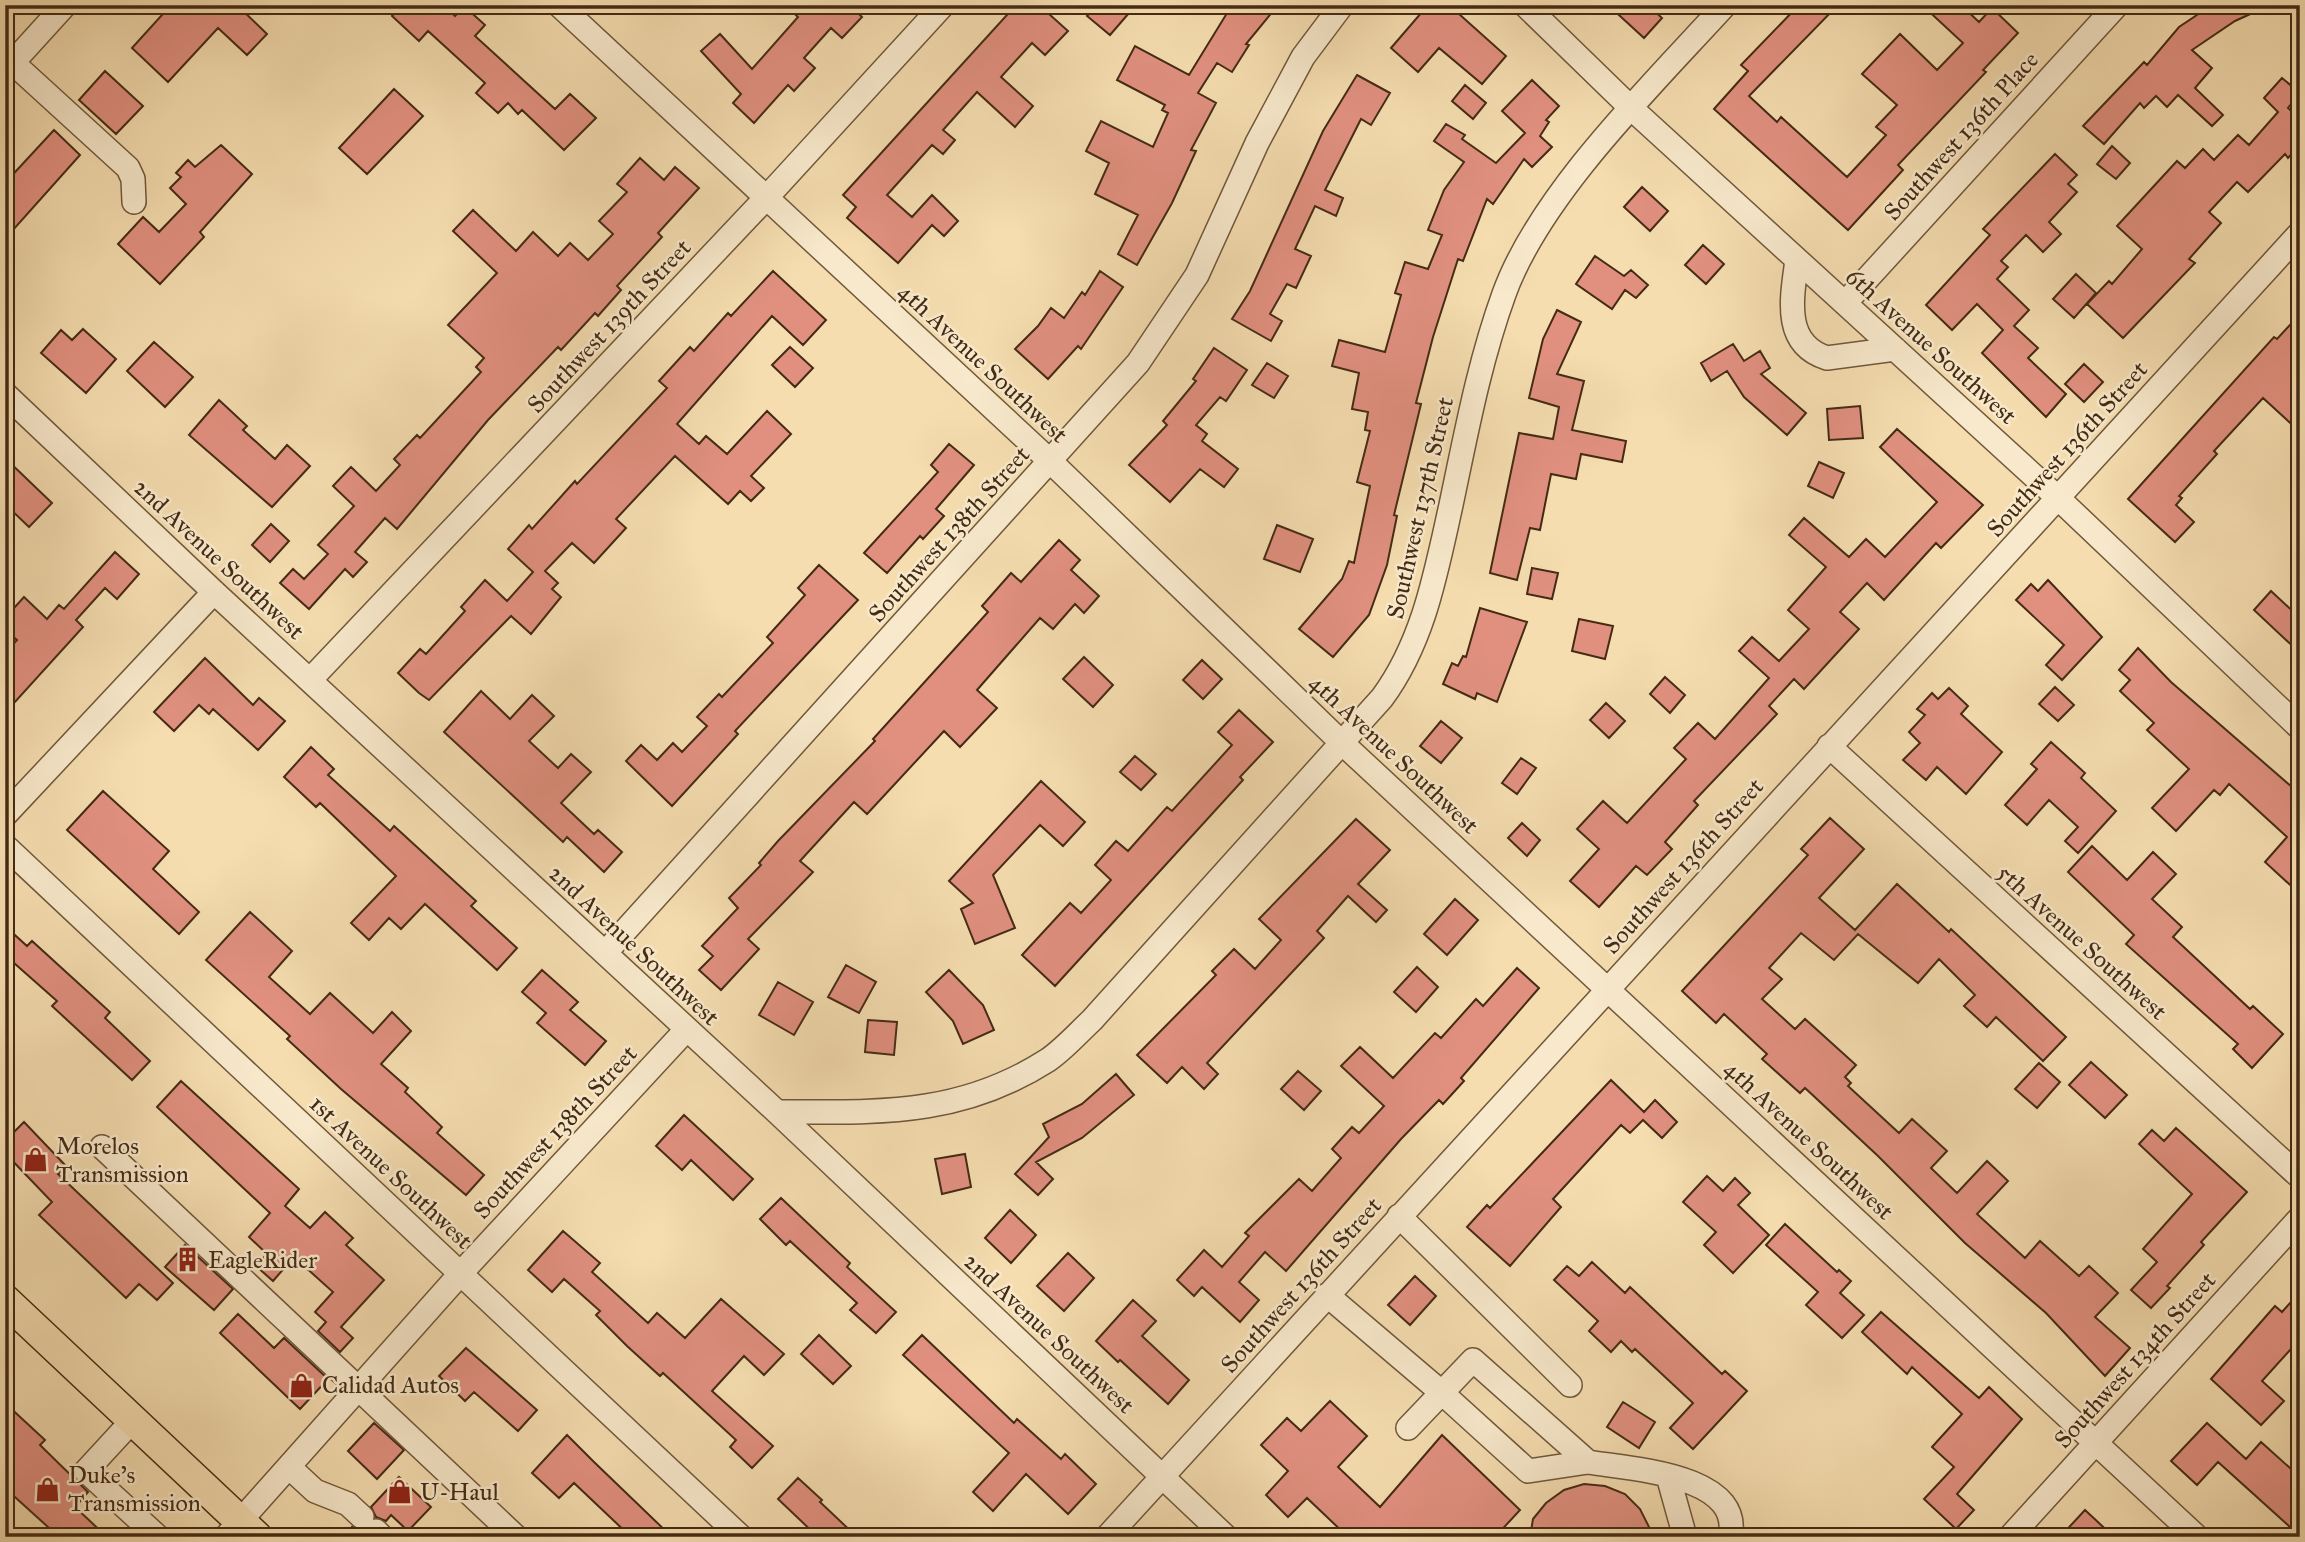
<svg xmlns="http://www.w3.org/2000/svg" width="2305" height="1542" viewBox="0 0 2305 1542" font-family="'IM FELL Great Primer',serif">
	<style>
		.building { fill: #e19080; stroke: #442b14; stroke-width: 2 }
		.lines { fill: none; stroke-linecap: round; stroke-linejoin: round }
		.minor-casing { stroke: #70583b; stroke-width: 26 }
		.major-casing { stroke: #442b14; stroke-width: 33 }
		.minor { stroke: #f8e9cc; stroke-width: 23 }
		.major { stroke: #f5ddb0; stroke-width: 30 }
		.labels { text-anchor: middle; stroke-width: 5; stroke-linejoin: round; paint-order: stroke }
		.street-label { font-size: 24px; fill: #442b14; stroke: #f8e9cc }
		.poi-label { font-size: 24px; fill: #442b14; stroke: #f8e9cc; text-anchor: start }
	</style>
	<rect width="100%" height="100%" fill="#f5ddb0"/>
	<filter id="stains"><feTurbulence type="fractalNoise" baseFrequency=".00286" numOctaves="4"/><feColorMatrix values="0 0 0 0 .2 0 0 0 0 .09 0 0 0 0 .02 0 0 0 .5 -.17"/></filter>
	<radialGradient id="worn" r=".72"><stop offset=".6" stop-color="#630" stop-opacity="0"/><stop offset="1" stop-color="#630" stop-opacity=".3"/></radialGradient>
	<path class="building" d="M171,5H237L267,34L247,55L218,28L168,82L132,48Z
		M402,5H444L455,16L464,6L485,25L475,36L555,109L570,94L596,118L564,150L522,110L518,114L508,103L498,113L476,93L485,83L428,31L419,41L392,16Z
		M785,5H850L862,17L842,38L831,28L804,58L815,68L794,91L788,85L754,123L733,103L741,94L701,51L720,34L752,69L798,17Z
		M1016,5H1039L1068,31L1045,55L1032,43L1001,77L1033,106L1015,127L977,92L943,130L955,140L943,154L932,145L887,195L912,217L932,195L958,221L944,236L932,225L898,263L847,218L856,207L843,195Z
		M1097,5H1136L1110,35L1087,16Z
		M1232,5H1278L1246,44L1249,45L1232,72L1217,63L1198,93L1216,103L1191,150L1196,151L1172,203L1137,265L1118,254L1138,215L1095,194L1109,163L1086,151L1101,121L1153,147L1168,113L1162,110L1165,105L1117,80L1135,46L1189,75Z
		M1428,5H1449L1506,56L1482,84L1439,48L1418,72L1391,48Z
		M1608,5H1648L1662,18L1644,38Z
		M1799,5H1838L1749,96L1777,122L1781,117L1847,177L1886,135L1876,127L1897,105L1862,74L1900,34L1937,70L1963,43L1922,5H1961L1979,22L1992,8L2018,33L1983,70L1986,72L1898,165L1903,170L1848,230L1714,109L1748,71L1741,65Z
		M2212,5H2270L2235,21L2192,50L2212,68L2195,88L2223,115L2212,126L2178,95L2167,107L2156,96L2144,108L2140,103L2104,144L2083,126L2144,62L2147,65L2179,27Z
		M105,71L143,106L116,134L79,100Z
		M1357,75L1390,93L1371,125L1361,119L1325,190L1343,198L1336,216L1315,206L1295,249L1311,256L1296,288L1287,284L1270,314L1282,321L1271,341L1232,319L1250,291L1323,131Z
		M2282,78L2300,93L2288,108L2300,119V145L2288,158L2285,154L2248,192L2237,182L2209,212L2221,223L2189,259L2195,263L2123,338L2087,304L2109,281L2112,284L2142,249L2117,226L2177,161L2185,168L2203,149L2214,160L2238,135L2249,145L2278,112L2264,98Z
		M1532,80L1559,106L1546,120L1549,122L1540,136L1552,147L1532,167L1524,159L1493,204L1487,199L1463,261L1458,259L1433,337L1416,403L1421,404L1394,515L1397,516L1387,565L1369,615L1333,657L1299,629L1342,579L1349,561L1354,563L1370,486L1357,482L1370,431L1365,430L1368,412L1352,409L1359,373L1332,366L1339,340L1385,352L1401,295L1395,293L1405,262L1428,269L1442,235L1428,230L1444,190L1464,162L1434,141L1446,124L1465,135L1462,139L1496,163L1525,133L1502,111Z
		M1465,85L1486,103L1473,119L1452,101Z
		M394,89L423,116L367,174L339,148Z
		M54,130L80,155L5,239V183Z
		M221,145L252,174L200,232L204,237L160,284L118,244L143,217L159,232L186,204L170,188L181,177L176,173L188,160L195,167Z
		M2112,146L2130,163L2116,179L2097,164Z
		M2055,154L2077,175L2068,184L2077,192L2049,222L2061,234L2043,252L2026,235L2001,261L2008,267L1997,279L2029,310L2014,326L2038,348L2028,358L2066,394L2046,417L1982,353L2003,330L1977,304L1952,330L1926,305L1990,235L1983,229Z
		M640,158L664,180L675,167L699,188L658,233L662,237L617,286L621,290L598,316L595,313L561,350L558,347L488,420L397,529L385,518L355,552L367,562L353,577L345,569L309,609L280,583L293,569L304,579L328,554L318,545L354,506L333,486L351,467L376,491L400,465L394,459L417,435L420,438L481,372L476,367L484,358L448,325L497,273L453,231L473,210L516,251L533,232L558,256L570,243L588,260L613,234L599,221L627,192L617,184Z
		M1642,187L1668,211L1650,231L1624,207Z
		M1703,245L1724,264L1706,284L1685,265Z
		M1595,256L1624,276L1631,270L1648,285L1636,298L1625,290L1612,309L1576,284Z
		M773,271L826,320L803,345L772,316L677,424L699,444L706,436L727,454L767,411L791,434L751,476L764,488L751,501L740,491L728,504L675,456L616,519L626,528L594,563L572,543L545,571L558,583L552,589L561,597L531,634L511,616L429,700L419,693L398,673L420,649L426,654L465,611L461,607L485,580L507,601L533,572L508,549L529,525L532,529L575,481L577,484L667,388L659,381L690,347L694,351L728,313L731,316Z
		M1100,271L1123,287L1081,349L1078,346L1048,379L1015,349L1038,326L1051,308L1064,318L1082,292L1085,295Z
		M2076,274L2096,293L2074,318L2053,299Z
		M1557,310L1581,322L1557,374L1584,381L1572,430L1626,441L1622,462L1581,454L1576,479L1551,474L1540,530L1530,528L1517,580L1490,573L1519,433L1553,439L1559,407L1529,398L1543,339Z
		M2300,314V432L2263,398L2214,451L2217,454L2179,496L2182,498L2176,505L2194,522L2175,542L2128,499L2274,337L2277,339Z
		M83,329L116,359L86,393L41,353L61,330L72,340Z
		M154,342L193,377L165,407L127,371Z
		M1733,344L1744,361L1760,351L1770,368L1761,374L1806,413L1787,435L1744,397L1727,371L1711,381L1701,363Z
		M790,347L813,368L795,387L772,365Z
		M1214,348L1247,370L1226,401L1220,397L1196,425L1207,434L1202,441L1238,469L1224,487L1200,469L1170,502L1129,465L1167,425L1163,421L1196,381L1193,379Z
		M1267,363L1288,376L1274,398L1252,385Z
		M2084,364L2103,382L2084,402L2065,384Z
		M219,400L247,426L243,430L275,459L287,445L310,466L272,507L189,435Z
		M1860,406L1863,438L1829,440L1827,409Z
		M1897,429L1983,505L1941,548L1936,543L1884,600L1867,583L1840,612L1859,629L1804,689L1794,679L1769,706L1777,714L1694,801L1698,805L1665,842L1672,849L1647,875L1636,866L1599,907L1570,881L1599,849L1577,829L1603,801L1627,823L1686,759L1674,748L1698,723L1715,739L1769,678L1739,651L1752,637L1779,661L1809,629L1788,610L1826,567L1789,535L1804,518L1849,557L1866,539L1885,557L1937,502L1880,447Z
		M949,444L974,465L936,509L944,516L923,539L920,536L887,573L864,553L938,472L931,465Z
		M5,458L52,503L29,527L5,504Z
		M1819,462L1844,473L1833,498L1808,486Z
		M271,524L289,541L270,562L252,545Z
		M1277,525L1313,539L1300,572L1264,559Z
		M1059,540L1080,560L1071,570L1099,596L1084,613L1075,604L1053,629L1040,618L977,690L997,708L960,747L944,731L867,814L854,802L800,861L813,872L748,939L759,949L721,990L699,970L713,956L702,946L738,908L729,898L761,865L759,863L778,841L875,741L873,739L988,612L982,606L1011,573L1021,582Z
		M115,552L139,574L117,599L105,588L76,620L83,627L5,713V653L17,640L5,629V618L24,597L47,619L59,605L64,609Z
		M819,565L858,600L735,731L738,734L672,806L626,761L641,745L657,760L673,743L682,752L707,726L697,717L719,694L722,697L773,643L767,637L805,595L798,588Z
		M1532,568L1558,573L1552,599L1527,594Z
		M2048,580L2102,637L2062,680L2046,665L2064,645L2016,600L2031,584L2038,591Z
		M2271,591L2300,618V653L2254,610Z
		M1480,608L1527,622L1497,702L1477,693L1475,699L1443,684L1452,663L1458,666L1463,656L1466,657Z
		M1579,619L1613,626L1605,659L1572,651Z
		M2138,648L2171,682L2300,794V894L2265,862L2287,837L2229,784L2220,795L2214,790L2176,831L2152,808L2189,769L2147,730L2154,723L2120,691L2130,680L2119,670Z
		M1084,657L1113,685L1093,707L1063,679Z
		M205,658L253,705L259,698L285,721L258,750L213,709L209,714L199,705L174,731L154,712Z
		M1202,660L1222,679L1203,699L1183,680Z
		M1665,677L1685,695L1670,713L1650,694Z
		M2055,687L2074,705L2058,721L2039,704Z
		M1949,688L1968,706L1961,714L2002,752L1966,794L1937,767L1926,780L1903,760L1920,743L1909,732L1925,715L1917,709L1932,693L1938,699Z
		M481,691L510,719L532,695L554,716L529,741L558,768L571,754L591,772L561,803L594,834L598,830L622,852L604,872L567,837L563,842L444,732Z
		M1606,703L1625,721L1609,738L1590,720Z
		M1239,710L1273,742L1240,777L1243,780L1055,986L1022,955L1070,903L1081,913L1111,880L1095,865L1116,841L1128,851L1167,807L1172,811L1232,745L1218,732Z
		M1441,721L1462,738L1441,763L1420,746Z
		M2051,742L2085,773L2081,778L2116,811L2078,853L2065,841L2078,827L2049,800L2027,825L2005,805L2037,769L2031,764Z
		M311,747L334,769L328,775L390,831L394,826L430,859L476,901L471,906L517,948L497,970L425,904L401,929L389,918L369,940L351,923L396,876L320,803L316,807L284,777Z
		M1135,756L1156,774L1141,790L1120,772Z
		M1521,758L1536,768L1517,794L1502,783Z
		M1041,781L1085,822L1063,846L1040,825L993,875L1015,928L975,944L961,909L973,903L949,881Z
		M103,791L169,851L153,869L199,912L179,934L67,830Z
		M1830,818L1864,849L1819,898L1855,930L1897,884L1949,932L1951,929L2066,1037L2043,1061L1996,1017L1987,1027L1964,1006L1975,995L1939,959L1918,983L1858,934L1834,960L1801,933L1769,968L1782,979L1762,999L1795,1029L1805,1019L1856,1065L1845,1077L1851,1083L1848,1086L1899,1133L1912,1119L1947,1151L1931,1168L1957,1193L1987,1161L2008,1181L1977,1214L2025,1258L2040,1241L2079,1276L2089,1266L2118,1293L2095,1317L2130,1348L2105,1376L2046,1313L1965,1243L1878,1156L1805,1088L1800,1093L1762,1059L1767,1054L1724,1014L1716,1023L1682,991L1808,855L1801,849Z
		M1356,819L1390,850L1358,884L1387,910L1376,922L1348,896L1317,931L1324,938L1207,1063L1218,1074L1204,1089L1182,1067L1167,1083L1137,1055L1216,975L1212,971L1234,949L1255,969L1281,940L1259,919Z
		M1522,823L1540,840L1527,856L1508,838Z
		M2092,846L2127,880L2153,852L2176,874L2152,899L2182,927L2173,937L2250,1009L2253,1006L2283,1034L2252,1068L2233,1049L2238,1044L2126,944L2134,935L2068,872Z
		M1455,899L1478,920L1447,955L1424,934Z
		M250,912L292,951L269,977L310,1014L330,993L373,1033L392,1012L411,1031L381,1064L408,1088L405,1092L442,1127L437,1133L484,1175L466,1195L341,1089L287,1039L290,1036L206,960Z
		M5,926L27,946L32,941L110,1012L105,1018L150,1061L132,1080L52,1006L57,1001L5,955Z
		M846,965L876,982L859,1013L828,997Z
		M1417,967L1438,987L1416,1012L1394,992Z
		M1517,968L1539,988L1461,1078L1464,1081L1443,1104L1439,1100L1401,1139L1286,1271L1265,1252L1239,1282L1259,1300L1240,1322L1202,1287L1194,1296L1177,1280L1204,1250L1222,1267L1249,1236L1245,1233L1299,1179L1312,1191L1341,1158L1332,1149L1352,1127L1359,1133L1384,1106L1341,1066L1360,1047L1393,1078L1435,1033L1441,1038L1476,999L1483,1006Z
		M542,970L578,1002L570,1010L606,1041L585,1065L537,1023L546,1013L522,992Z
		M949,970L983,1005L994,1030L963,1044L953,1021L926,992Z
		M778,982L813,1002L794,1035L759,1015Z
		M868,1020L897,1022L894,1055L865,1052Z
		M2091,1062L2127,1095L2105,1118L2069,1085Z
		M2039,1063L2060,1082L2037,1108L2015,1089Z
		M1298,1071L1321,1091L1304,1110L1281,1089Z
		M1116,1074L1134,1095L1082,1138L1036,1162L1053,1179L1038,1195L1015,1174L1049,1137L1043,1124L1082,1104Z
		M1611,1080L1644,1112L1655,1100L1677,1122L1662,1138L1643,1120L1630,1133L1621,1125L1553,1199L1561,1207L1510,1266L1467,1227L1487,1205L1490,1208Z
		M181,1081L299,1189L285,1206L310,1228L325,1212L353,1238L346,1245L384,1280L341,1327L353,1338L340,1352L318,1331L326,1322L315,1312L333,1292L294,1257L273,1281L256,1266L267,1254L249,1237L270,1213L157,1107Z
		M684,1115L753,1179L733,1200L691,1160L682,1170L656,1146Z
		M24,1122L66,1166L58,1174L173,1283L157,1300L139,1284L126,1298L39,1215L52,1202L5,1153V1141Z
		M2176,1128L2247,1192L2201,1242L2204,1245L2167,1286L2170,1288L2151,1308L2131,1290L2157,1262L2143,1249L2192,1194L2139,1144L2152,1130L2164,1141Z
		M965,1154L971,1187L942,1194L935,1159Z
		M1707,1176L1723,1191L1735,1178L1750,1193L1738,1205L1769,1235L1733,1273L1704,1245L1716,1232L1683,1202Z
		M781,1198L850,1263L847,1267L896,1312L876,1333L850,1310L857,1303L790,1241L786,1245L760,1219Z
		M1010,1210L1036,1235L1011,1263L985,1238Z
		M1785,1224L1837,1272L1839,1270L1851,1281L1840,1293L1864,1315L1842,1338L1806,1305L1818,1292L1766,1245Z
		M563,1231L600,1263L592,1272L648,1323L657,1313L685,1338L721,1299L784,1354L764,1375L744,1356L712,1391L773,1446L752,1468L730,1447L736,1440L663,1373L660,1376L627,1346L596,1315L600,1311L564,1279L552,1292L528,1270Z
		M185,1245L233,1289L214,1310L165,1267Z
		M1068,1253L1094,1278L1064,1311L1037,1286Z
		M1592,1262L1625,1293L1630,1287L1722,1374L1725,1371L1747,1391L1693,1449L1670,1428L1693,1403L1635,1349L1632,1352L1621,1341L1611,1352L1589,1331L1598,1321L1554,1280L1567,1266L1579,1276Z
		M1415,1276L1436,1296L1410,1325L1388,1305Z
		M2300,1292V1339L2262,1381L2284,1401L2261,1425L2211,1379L2275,1306L2282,1312Z
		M1133,1300L1156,1321L1142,1336L1189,1380L1168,1404L1120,1360L1118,1362L1096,1341Z
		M1881,1312L1979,1398L1989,1387L2022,1419L1957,1494L1974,1510L1956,1529L1924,1499L1954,1467L1932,1447L1962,1414L1912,1367L1907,1374L1862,1332Z
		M238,1314L274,1348L284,1338L328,1379L300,1409L220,1333Z
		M819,1335L851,1366L833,1384L801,1354Z
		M922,1335L1014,1423L1017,1419L1061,1459L1065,1454L1096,1484L1068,1514L1026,1474L993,1511L973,1492L1009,1453L903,1355Z
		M466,1348L537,1410L518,1431L474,1392L465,1401L439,1376Z
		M1330,1401L1367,1436L1338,1467L1380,1507L1442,1435L1520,1510L1495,1537H1348L1307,1498L1288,1517L1266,1495L1288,1471L1261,1445L1287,1418L1301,1431Z
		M1623,1402L1655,1422L1639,1448L1607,1427Z
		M5,1403L45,1440L40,1445L88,1492L75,1507L107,1537H59L5,1488Z
		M374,1423L404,1450L377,1479L348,1451Z
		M2207,1423L2246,1459L2261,1442L2300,1477V1536L2218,1462L2197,1485L2171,1461Z
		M567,1435L594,1462L672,1537H631L574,1483L559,1498L532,1473Z
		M399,1477L431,1507L408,1531L391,1515L386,1521L376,1517L371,1507Z
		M798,1478L822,1500L820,1502L857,1537H818L778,1499Z
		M1584,1484L1605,1486L1625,1494L1640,1509L1654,1537H1530L1533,1519L1546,1503L1564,1490Z
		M2085,1510L2114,1537H2060Z
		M352,1527L362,1531L364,1537H343Z"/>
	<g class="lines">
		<defs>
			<path id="minor" d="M559,5L1050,461L1341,742L2197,1537
				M1525,5L1631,108L2058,498L2300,728
				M13,63L128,168L133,179L134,202
				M5,71L65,5
				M1797,260C1792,297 1782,344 1827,358L1895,349
				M1845,303L2117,5
				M5,394L214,592L777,1112L1226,1537
				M310,680L766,198L943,5
				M1829,746L2300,1177
				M5,815L214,592
				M5,846L741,1537
				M605,953L1138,363L1197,275L1257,143L1303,57L1342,5
				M777,1112C878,1112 959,1117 1048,1060C1064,1049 1078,1033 1092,1020L1382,698C1424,641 1436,572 1451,505C1466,434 1479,363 1504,294C1540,194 1653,84 1725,5
				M102,1147L516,1537
				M1399,1216L1570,1385
				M1327,1295L1441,1392L1528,1471L1588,1462L1473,1360L1408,1428
				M133,1420L86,1471L158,1537
				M1588,1462C1629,1469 1744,1474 1730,1537
				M289,1467L315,1491L348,1504L362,1517
				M1668,1476L1685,1537
				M376,1531L382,1537
				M226,1537L461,1273L686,1030
				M1107,1537L2300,233
				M2010,1537L2300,1218"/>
			<path id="major" d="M5,1300L257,1537"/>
		</defs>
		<use href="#minor" class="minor-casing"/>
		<use href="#major" class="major-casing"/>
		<use href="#minor" class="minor"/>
		<use href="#major" class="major"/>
	</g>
	<defs>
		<symbol id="shop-bare" viewBox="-9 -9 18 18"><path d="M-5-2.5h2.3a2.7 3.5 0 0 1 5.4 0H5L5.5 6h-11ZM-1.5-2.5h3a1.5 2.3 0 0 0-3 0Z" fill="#8f2418" stroke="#f8e9cc" stroke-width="2.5" paint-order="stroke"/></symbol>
		<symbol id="building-bare" viewBox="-9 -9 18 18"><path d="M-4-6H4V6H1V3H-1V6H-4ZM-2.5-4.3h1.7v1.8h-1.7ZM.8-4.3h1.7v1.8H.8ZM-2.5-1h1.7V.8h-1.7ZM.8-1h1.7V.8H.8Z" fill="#8f2418" stroke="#f8e9cc" stroke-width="2.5" paint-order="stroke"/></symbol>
	</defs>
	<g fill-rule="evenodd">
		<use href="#shop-bare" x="18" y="1142" width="35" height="35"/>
		<use href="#building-bare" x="170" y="1242" width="35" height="35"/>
		<use href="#shop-bare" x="284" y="1368" width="35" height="35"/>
		<use href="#shop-bare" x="30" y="1472" width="35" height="35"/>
		<use href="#shop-bare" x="382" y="1474" width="35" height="35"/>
	</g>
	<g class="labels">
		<g class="street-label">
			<text transform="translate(1961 136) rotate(-48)" y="8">Southwest 136th Place</text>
			<text transform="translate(609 326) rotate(-47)" y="8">Southwest 139th Street</text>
			<text transform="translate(1931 346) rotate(42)" y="8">6th Avenue Southwest</text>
			<text transform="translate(983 363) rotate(43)" y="8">4th Avenue Southwest</text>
			<text transform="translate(2067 449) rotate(-48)" y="8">Southwest 136th Street</text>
			<text transform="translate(1420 508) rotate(-77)" y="8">Southwest 137th Street</text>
			<text transform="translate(949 534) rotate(-48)" y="8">Southwest 138th Street</text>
			<text transform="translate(219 559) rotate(43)" y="8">2nd Avenue Southwest</text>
			<text transform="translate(1394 754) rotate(43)" y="8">4th Avenue Southwest</text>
			<text transform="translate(1683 866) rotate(-48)" y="8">Southwest 136th Street</text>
			<text transform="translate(2082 942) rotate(42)" y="8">5th Avenue Southwest</text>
			<text transform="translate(634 945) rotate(43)" y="8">2nd Avenue Southwest</text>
			<text transform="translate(555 1132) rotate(-47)" y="8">Southwest 138th Street</text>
			<text transform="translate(1809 1140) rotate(43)" y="8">4th Avenue Southwest</text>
			<text transform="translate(391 1172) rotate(43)" y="8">1st Avenue Southwest</text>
			<text transform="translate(1301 1285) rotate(-48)" y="8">Southwest 136th Street</text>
			<text transform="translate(1049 1333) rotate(43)" y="8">2nd Avenue Southwest</text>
			<text transform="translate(2135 1360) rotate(-48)" y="8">Southwest 134th Street</text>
		</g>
		<g class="poi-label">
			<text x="56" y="1154">Morelos<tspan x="56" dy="28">Transmission</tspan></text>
			<text x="208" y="1268">EagleRider</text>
			<text x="322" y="1393">Calidad Autos</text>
			<text x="68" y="1483">Duke's<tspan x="68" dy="28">Transmission</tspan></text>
			<text x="420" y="1500">U-Haul</text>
		</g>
	</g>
	<rect width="2305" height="1542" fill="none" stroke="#f5ddb0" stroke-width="28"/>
	<rect x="7" y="7" width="2291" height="1528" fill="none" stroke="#442b14" stroke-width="3.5"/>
	<rect x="14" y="14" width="2277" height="1514" fill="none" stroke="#442b14" stroke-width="2"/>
	<rect width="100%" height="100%" filter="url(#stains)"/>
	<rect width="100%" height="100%" fill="url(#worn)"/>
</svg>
